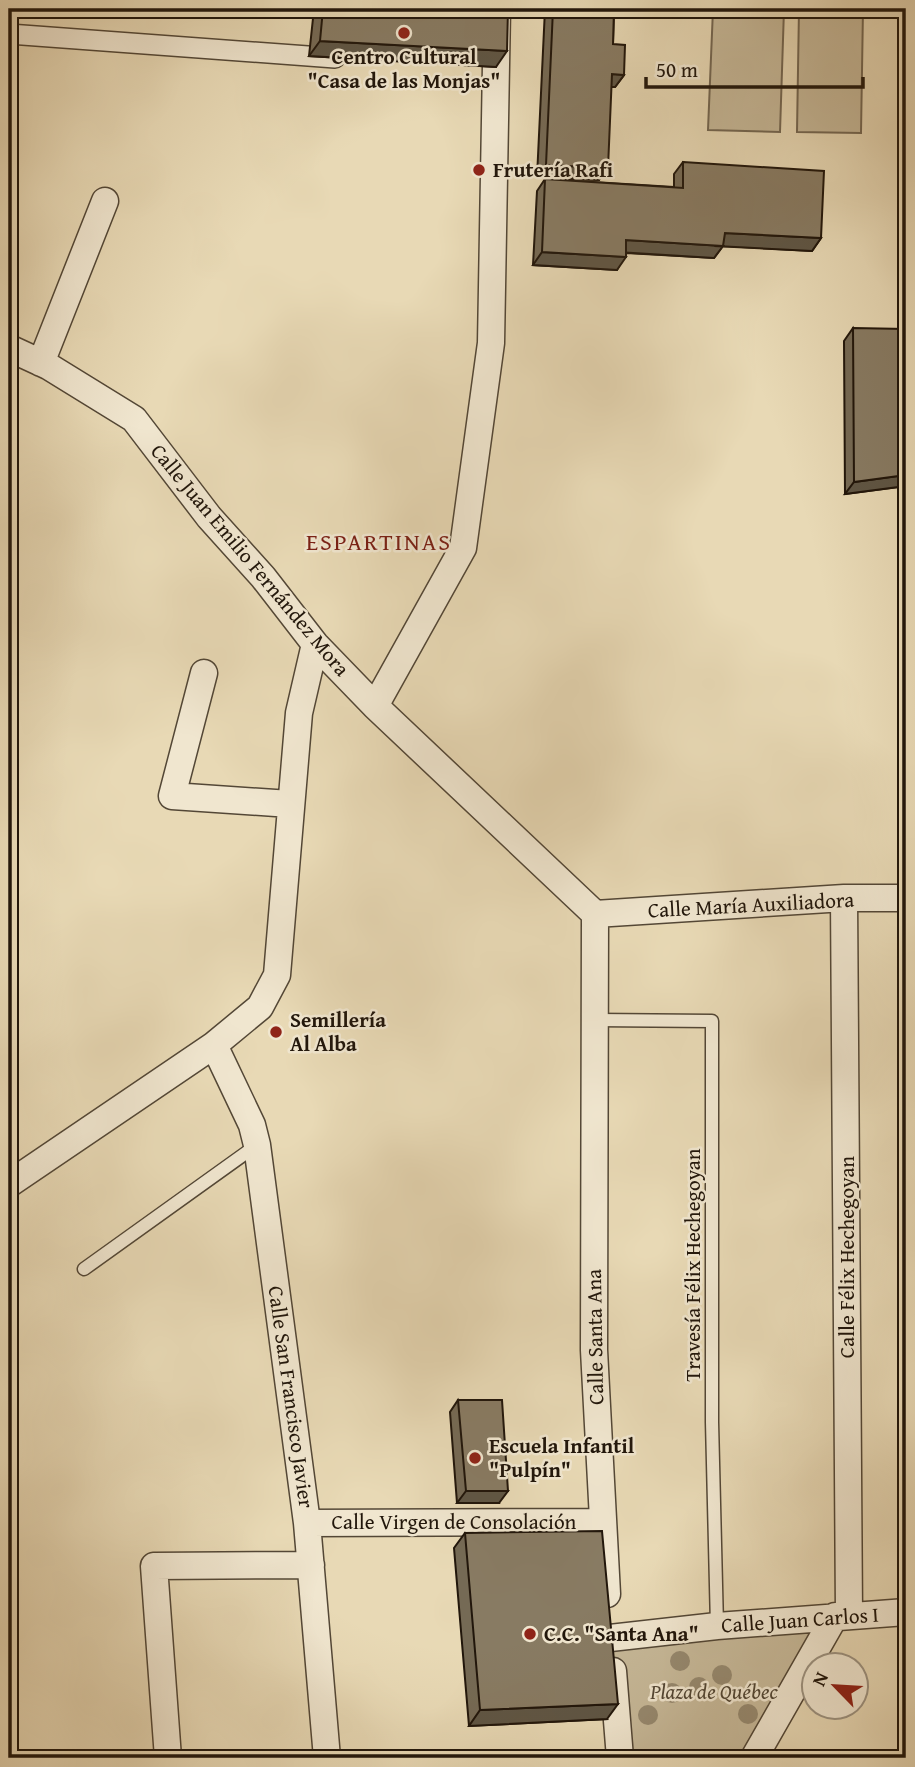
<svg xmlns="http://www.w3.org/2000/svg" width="915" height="1767" viewBox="0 0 915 1767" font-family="'Gentium Book Plus',serif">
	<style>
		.green { fill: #c6b898; stroke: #746752; stroke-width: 2 }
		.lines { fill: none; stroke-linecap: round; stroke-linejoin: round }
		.service-casing { stroke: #534736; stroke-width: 15 }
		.pedestrian-casing { stroke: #534736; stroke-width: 22 }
		.minor-casing { stroke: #534736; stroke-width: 29 }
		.service { stroke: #f0e6cf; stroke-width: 12 }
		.pedestrian { stroke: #f0e6cf; stroke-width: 19 }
		.minor { stroke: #f0e6cf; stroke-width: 26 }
		.tree { fill: #96896f }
		.wall { fill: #756a55; stroke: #21160b; stroke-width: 2 }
		.shaded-wall { fill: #5f5645; stroke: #21160b; stroke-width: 2 }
		.building { fill: #887b63; stroke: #21160b; stroke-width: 2 }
		.poi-dot { fill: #8f2418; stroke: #f0e6cf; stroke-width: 2.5 }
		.labels { text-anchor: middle; stroke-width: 5; stroke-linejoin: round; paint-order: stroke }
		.poi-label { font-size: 21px; font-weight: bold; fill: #21160b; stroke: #f0e6cf; text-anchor: start }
		.street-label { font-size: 21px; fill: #21160b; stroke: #f0e6cf }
		.park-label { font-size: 21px; font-style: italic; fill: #534735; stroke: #f0e6cf }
		.quarter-label { font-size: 24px; letter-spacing: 2px; fill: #7a1f14; stroke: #f0e6cf }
	</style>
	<rect width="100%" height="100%" fill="#e8d9b5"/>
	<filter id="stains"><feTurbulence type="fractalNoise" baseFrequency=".00286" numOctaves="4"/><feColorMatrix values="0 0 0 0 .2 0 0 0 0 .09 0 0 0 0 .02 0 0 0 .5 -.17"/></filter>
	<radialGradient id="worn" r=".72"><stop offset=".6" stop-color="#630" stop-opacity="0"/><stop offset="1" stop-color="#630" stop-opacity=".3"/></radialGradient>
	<path class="green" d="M713,9H784L780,132L708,130Z
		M799,9H863L861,133L797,132Z
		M835,1616L754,1758H620L610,1638Z"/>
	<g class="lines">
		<defs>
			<path id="service" d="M595,1020L712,1021V1422L717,1626
				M84,1269L257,1145"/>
			<path id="pedestrian" d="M9,34L335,58"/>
			<path id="minor" d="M9,348L48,366L134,419L209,517L263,577L315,644L375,706L595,914
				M41,363L105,201
				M204,673L172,796L290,804
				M375,706L463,548L491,343L497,9
				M844,898L849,1615
				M595,914L594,1350L607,1594
				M595,914L844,898H906
				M214,1045L252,1125L257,1145L307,1523L327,1758
				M9,1184L214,1045L260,1007L277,975L299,713L315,644
				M307,1523L602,1522
				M610,1638L717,1626L906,1612
				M613,1671L620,1758
				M168,1758L154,1566L311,1565
				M754,1758L835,1616"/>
		</defs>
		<use href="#service" class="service-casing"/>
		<use href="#pedestrian" class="pedestrian-casing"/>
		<use href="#minor" class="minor-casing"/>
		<use href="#service" class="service"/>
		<use href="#pedestrian" class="pedestrian"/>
		<use href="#minor" class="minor"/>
	</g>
	<g class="tree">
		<circle cx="680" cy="1661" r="10"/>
		<circle cx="722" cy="1675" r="10"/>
		<circle cx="699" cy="1687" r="10"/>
		<circle cx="672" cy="1693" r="10"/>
		<circle cx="748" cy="1714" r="10"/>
		<circle cx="648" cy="1715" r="10"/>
	</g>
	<path class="wall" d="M314,9H508L496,67L309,56Z
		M545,9H614L613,44L624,75L615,87H611L599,180L537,177Z
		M683,162L821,238L812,251L723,246L714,258L626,253L617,270L533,265L537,191L545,179L674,187V174Z
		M853,328L906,486L845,494L844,341Z
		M458,1400L499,1503H457L450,1412Z
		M465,1533L607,1719L469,1726L454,1548Z"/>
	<path class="shaded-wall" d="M320,41L507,51L496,67L309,56Z
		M612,74L624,75L615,87H603Z
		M546,165L608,168L599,180L537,177Z
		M725,233L821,238L812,251L716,246Z
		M626,240L723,246L714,258L617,252Z
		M542,252L626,257L617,270L533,265Z
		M906,475V486L845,494L854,482Z
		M466,1491H508L499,1503H457Z
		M618,1704L607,1719L469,1726L480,1710Z"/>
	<path class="building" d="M323,9H508L507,51L320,41Z
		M553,9H614L613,44L625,45L624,75L612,74L608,168L546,165Z
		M683,162L824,171L821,238L725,233L723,246L626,240V257L542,252L545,179L683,188Z
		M853,328L906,329V475L854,482Z
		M458,1400H502L508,1491H466Z
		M602,1531L618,1704L480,1710L465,1533Z"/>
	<g class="poi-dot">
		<circle cx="404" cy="33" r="7"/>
		<circle cx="479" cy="170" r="7"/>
		<circle cx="276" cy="1032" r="7"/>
		<circle cx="475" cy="1458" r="7"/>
		<circle cx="530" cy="1634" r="7"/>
	</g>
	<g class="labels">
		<g class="poi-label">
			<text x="404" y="64" text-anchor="middle">Centro Cultural<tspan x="404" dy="24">"Casa de las Monjas"</tspan></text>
			<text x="493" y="177">Frutería Rafi</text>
			<text x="290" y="1027">Semillería<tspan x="290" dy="24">Al Alba</tspan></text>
			<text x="489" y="1453">Escuela Infantil<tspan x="489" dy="24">"Pulpín"</tspan></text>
			<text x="544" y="1641">C.C. "Santa Ana"</text>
		</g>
		<g class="street-label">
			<text transform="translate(250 560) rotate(50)" y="7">Calle Juan Emilio Fernández Mora</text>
			<text transform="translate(751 905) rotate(-3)" y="7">Calle María Auxiliadora</text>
			<text transform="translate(847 1257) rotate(-90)" y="7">Calle Félix Hechegoyan</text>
			<text transform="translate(693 1265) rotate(-90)" y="7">Travesía Félix Hechegoyan</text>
			<text transform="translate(595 1337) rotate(-91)" y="7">Calle Santa Ana</text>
			<text transform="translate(291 1397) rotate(82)" y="7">Calle San Francisco Javier</text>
			<text x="454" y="1529">Calle Virgen de Consolación</text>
			<text transform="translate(800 1620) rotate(-4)" y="7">Calle Juan Carlos I</text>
		</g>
		<g class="park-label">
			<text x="714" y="1699">Plaza de Québec</text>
		</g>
		<g class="quarter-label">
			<text x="379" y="550">ESPARTINAS</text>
		</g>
	</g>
	<rect width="915" height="1767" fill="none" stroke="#e8d9b5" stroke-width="35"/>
	<rect x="10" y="10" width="894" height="1746" fill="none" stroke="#21160b" stroke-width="3.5"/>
	<rect x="18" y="18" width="880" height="1732" fill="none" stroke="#21160b" stroke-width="2"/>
	<g transform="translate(835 1686) rotate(295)"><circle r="33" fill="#f0e6cf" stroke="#9d9381" stroke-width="2"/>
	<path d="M0-5L12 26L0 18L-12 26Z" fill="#8f2418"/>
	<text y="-10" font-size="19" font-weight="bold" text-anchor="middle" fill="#21160b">N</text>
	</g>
	<path d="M646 77v10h217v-10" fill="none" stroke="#21160b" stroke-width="3.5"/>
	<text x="656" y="77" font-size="21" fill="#21160b" stroke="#f0e6cf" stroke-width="5" paint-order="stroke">50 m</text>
	<rect width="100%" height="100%" filter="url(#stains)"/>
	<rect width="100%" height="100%" fill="url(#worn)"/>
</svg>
